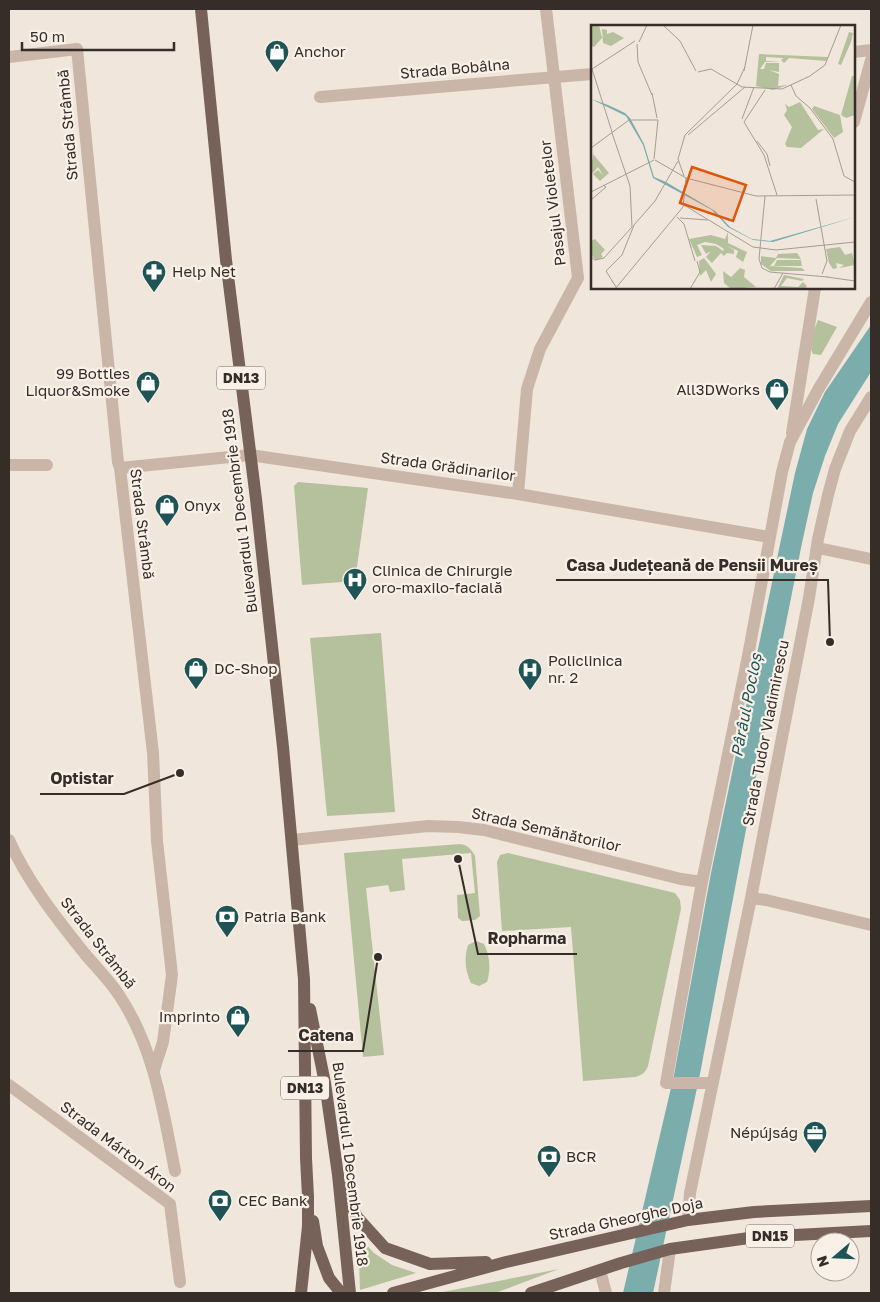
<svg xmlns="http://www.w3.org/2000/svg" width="880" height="1302" viewBox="0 0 880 1302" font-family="'Golos Text',sans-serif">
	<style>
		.green { fill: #b5c09c }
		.water { fill: #7badad }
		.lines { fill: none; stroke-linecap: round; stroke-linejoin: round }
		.street { stroke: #c9b6a8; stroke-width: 12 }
		.primary { stroke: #776259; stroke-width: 12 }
		.labels { text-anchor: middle; stroke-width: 4.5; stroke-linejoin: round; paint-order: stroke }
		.shield { fill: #f9f0e8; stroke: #706762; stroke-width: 1 }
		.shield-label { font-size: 14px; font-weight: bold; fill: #362c28 }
		.poi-label { font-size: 15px; fill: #362c28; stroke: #f9f0e8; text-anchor: start }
		.street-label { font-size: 15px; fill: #362c28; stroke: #f9f0e8 }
		.water-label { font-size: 16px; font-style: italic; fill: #1f5456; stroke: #f9f0e8 }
		.inset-road { fill: none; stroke: #a69c93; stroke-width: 1 }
		.view { fill: #df570d; fill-opacity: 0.15; stroke: #df570d; stroke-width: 2.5 }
		.inset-edge { fill: none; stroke: #362c28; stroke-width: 2.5 }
		.leader { fill: none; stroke: #362c28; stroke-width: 2 }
		.callout-dot { fill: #362c28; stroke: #f9f0e8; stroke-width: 2 }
		.callout-label { font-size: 16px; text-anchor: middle; font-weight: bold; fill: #362c28; stroke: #f9f0e8; stroke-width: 4.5; stroke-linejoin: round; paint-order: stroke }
	</style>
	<rect width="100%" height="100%" fill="#f1e6db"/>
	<path class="green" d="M818,320L837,327L821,355L813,354C807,343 814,331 818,320Z
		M298,482L368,488L355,581L302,585L294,486Z
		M381,633L395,812L327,816L310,638Z
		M460,844C468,845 471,849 475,856L480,916L475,920L462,921L458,918L457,895L475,893L471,853L402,859L405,890L390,892L388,885L366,888L384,1055L363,1057L344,853Z
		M508,853L675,893L680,900L681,909L648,1066C645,1073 642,1075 635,1077L583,1081L571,927L502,931L497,862L500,855Z
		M476,941L484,944C490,956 491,969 487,982L479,986L471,983C465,971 464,958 468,945Z
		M358,1236L374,1253L392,1265L416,1273L360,1290Z
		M559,1269L495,1293H438Z"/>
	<path class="water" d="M871,325V372L838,424L825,456L813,493L802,543L767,718L700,1074L653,1293H623L674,1075L711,873L795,473L807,429L825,392Z"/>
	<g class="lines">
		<path class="street" d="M854,52L871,50
			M9,57L77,49L118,462L120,468L153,753L157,841L172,975L163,1042L154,1070
			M320,97L592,74
			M854,122L871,60
			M792,433L815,288
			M9,465H47
			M120,468L250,455L518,494L769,537
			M518,494L527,389L540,349L578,278L546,9
			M818,548L871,559
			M9,840C27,881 57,919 85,954C96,967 109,980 119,995C154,1047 163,1110 175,1171
			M292,840L428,826L458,827L484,830L681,879L702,882
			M751,898L766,900L871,925
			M713,1083H666L702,882L748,656L782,472L790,442L819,388L871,302
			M9,1085L170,1204L180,1282
			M688,1220L690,1193L751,898L809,598L818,539L828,495L835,469L850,431L871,397
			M600,1270L606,1293
			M664,1293L670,1249"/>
		<path class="primary" d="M201,9L226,260L256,499L283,747L304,979L306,1158L308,1197V1226L301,1293
			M310,1009L325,1083L338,1175L350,1293
			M342,1187L357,1217L385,1248L430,1264L486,1262
			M313,1221L317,1246L329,1278L341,1293
			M393,1293L506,1262L688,1220L754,1212L871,1206
			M531,1293L621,1263L670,1249L756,1237L871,1231"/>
	</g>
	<defs>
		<symbol id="shop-pin" viewBox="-11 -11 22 30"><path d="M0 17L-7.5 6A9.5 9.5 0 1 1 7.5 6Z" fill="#1f5456" stroke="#f9f0e8"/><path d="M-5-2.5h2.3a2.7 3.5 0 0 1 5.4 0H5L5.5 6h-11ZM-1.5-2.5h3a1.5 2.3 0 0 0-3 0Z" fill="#fff"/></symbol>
		<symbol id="pharmacy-pin" viewBox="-11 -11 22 30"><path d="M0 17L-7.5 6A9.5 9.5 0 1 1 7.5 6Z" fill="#1f5456" stroke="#f9f0e8"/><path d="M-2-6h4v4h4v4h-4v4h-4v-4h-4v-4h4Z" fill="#fff"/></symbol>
		<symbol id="hospital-pin" viewBox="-11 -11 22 30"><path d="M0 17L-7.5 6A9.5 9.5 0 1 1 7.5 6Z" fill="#1f5456" stroke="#f9f0e8"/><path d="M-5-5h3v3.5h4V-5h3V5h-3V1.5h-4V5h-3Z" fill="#fff"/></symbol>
		<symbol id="bank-pin" viewBox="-11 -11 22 30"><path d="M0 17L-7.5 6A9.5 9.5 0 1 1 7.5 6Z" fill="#1f5456" stroke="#f9f0e8"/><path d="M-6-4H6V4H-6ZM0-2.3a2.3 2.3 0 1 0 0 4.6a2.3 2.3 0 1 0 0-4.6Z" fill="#fff"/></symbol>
		<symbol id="office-pin" viewBox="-11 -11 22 30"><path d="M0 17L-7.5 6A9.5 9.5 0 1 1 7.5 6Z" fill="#1f5456" stroke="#f9f0e8"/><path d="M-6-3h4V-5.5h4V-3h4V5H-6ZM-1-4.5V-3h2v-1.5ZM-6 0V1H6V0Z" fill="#fff"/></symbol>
	</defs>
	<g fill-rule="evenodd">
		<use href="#shop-pin" x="263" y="38" width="28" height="38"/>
		<use href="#pharmacy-pin" x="140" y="258" width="28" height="38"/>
		<use href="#shop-pin" x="134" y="369" width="28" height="38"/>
		<use href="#shop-pin" x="763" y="376" width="28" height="38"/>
		<use href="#shop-pin" x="153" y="492" width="28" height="38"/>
		<use href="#hospital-pin" x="341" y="566" width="28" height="38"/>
		<use href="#shop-pin" x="182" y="655" width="28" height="38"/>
		<use href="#hospital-pin" x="516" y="656" width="28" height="38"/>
		<use href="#bank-pin" x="213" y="903" width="28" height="38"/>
		<use href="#shop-pin" x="224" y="1003" width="28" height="38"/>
		<use href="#office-pin" x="801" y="1119" width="28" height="38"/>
		<use href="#bank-pin" x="535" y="1143" width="28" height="38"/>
		<use href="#bank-pin" x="206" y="1187" width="28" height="38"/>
	</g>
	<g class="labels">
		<g class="shield">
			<rect x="217" y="366.5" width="48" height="23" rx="4"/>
			<rect x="281" y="1076.5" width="48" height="23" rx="4"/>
			<rect x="746" y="1224.5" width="48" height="23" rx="4"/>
		</g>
		<g class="shield-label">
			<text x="241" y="383">DN13</text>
			<text x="305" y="1093">DN13</text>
			<text x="770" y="1241">DN15</text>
		</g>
		<g class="poi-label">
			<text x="294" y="57">Anchor</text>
			<text x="172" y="277">Help Net</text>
			<text x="130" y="379" text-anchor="end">99 Bottles<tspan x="130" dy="17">Liquor&amp;Smoke</tspan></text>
			<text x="760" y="395" text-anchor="end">All3DWorks</text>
			<text x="184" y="511">Onyx</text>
			<text x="372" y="576">Clinica de Chirurgie<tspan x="372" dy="17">oro-maxilo-facială</tspan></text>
			<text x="548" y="666">Policlinica<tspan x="548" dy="17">nr. 2</tspan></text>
			<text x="214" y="674">DC-Shop</text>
			<text x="244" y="922">Patria Bank</text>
			<text x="220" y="1022" text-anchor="end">Imprinto</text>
			<text x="798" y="1138" text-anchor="end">Népújság</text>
			<text x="566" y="1162">BCR</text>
			<text x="238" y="1206">CEC Bank</text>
		</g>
		<g class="street-label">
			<text transform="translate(455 69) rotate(-5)" y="5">Strada Bobâlna</text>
			<text transform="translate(68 125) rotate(-95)" y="5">Strada Strâmbă</text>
			<text transform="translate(553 203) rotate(-97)" y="5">Pasajul Violetelor</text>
			<text transform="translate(448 467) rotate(8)" y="5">Strada Grădinarilor</text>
			<text transform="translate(240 511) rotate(-97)" y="5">Bulevardul 1 Decembrie 1918</text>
			<text transform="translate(142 524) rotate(83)" y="5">Strada Strâmbă</text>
			<text transform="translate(766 733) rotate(-79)" y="5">Strada Tudor Vladimirescu</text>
			<text transform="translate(546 830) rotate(13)" y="5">Strada Semănătorilor</text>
			<text transform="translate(98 943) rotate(52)" y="5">Strada Strâmbă</text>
			<text transform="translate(118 1147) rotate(37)" y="5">Strada Márton Áron</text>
			<text transform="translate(350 1164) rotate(83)" y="5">Bulevardul 1 Decembrie 1918</text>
			<text transform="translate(626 1219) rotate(-12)" y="5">Strada Gheorghe Doja</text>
		</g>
		<g class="water-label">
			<text transform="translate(746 705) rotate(-79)" y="6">Pârâul Pocloș</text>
		</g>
	</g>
	<g transform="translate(591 25)">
		<rect width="264" height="264" fill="#f1e6db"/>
		<path d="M0,0H8L11,13L3,22L0,21ZM11,4L16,5V9L22,7L33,13L20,21L12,18ZM258,7L262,8L260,17L250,40L247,39ZM168,29L237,32L235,36L198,33L193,38L190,35L193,33L175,32V36L189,37H174L169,44H173L175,38H188V47L178,45L188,49L187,61L197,60L182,65L165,61ZM261,51H264V90L255,93L250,90ZM209,77L227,105L233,104L210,123L196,122L194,119L201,102L193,90L196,85L194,79L198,82ZM223,81L249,90L252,107L243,113L221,84ZM2,129L18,148L9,156L2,149L7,145L12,150L7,142L2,148L0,146ZM137,207V218L156,227L152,237L145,232L147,226L136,221L143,225V229L136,228L133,231L130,228L121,238L115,232L120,226L115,229L110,220L125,221L132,226L133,224L125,219L114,217L106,220L111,230L106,232L98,214L120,210L134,214ZM4,214L14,225L10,229L12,232L5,235L0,230V216ZM249,222L254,230L261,228L264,240L248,243L253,240L245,238L246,243L242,244L238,238L235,224ZM206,228L210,234L186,233L179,241L211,243L214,246H180L170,239V231L185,233L187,229ZM113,233L125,249L120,257L115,245L109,251L108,236ZM186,235H210L211,241H183ZM149,243L154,245L153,252L165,262L140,264L133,258L132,246L140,252ZM193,250L213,254L211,256L196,253L190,261L207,262L212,257L216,261L215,263L186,264Z" fill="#b5c09c"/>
		<path d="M0,74L17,80L34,88L39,93L53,119L63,152L75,157L124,186L139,202L161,214L179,216L264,192L182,217L162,215L137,202L121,185L62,153L52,120L35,91Z" fill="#7badad"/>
		<path class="inset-road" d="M72,0L89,16L105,46M48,17L56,0M46,19L47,37L61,70M153,46L162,0M107,47L120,44L151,62L191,64L219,51L234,40L250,0M200,60L205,71L219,83L242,114L253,151L264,157M61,68L66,93M151,94L163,62M153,97L173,130L186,170M153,97L174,65M21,107L1,44L44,16M21,108L39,161L41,202M97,110L154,62M166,116L176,129L179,141M0,123L38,95H67M63,134L67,95M93,151L87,134L94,110L146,59L154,42M95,153L165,171L264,170M0,167L63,135M174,171L168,234L171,243L179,247L237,252M225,174L236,236L231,249M0,175L15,162L12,160M93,180L162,222L185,225L264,217M86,192L93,199L104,236M89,193L117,195M0,232L4,235L13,233L41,202M236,252L264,256M25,262L15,246L31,230L43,200L64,176L87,136M24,264L92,182L95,153L64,135M99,264L109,247L106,236M183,264L192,248"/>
		<path class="view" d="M101,142L155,160L142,196L89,178Z"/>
		<rect width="264" height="264" class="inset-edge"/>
	</g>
	<path class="leader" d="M830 642L828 580H556M180 773L124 794H40M458 859L478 954H577M378 957L363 1051H288"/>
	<g class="callout-dot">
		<circle cx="830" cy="642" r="5"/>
		<circle cx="180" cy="773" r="5"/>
		<circle cx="458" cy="859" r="5"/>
		<circle cx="378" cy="957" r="5"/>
	</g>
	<g class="callout-label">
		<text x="692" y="571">Casa Județeană de Pensii Mureș</text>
		<text x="82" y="784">Optistar</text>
		<text x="527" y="944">Ropharma</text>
		<text x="326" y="1041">Catena</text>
	</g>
	<rect width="880" height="1302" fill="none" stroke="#362c28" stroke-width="20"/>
	<g transform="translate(835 1257) rotate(251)"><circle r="24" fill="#f9f0e8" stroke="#aba29b"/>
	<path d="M0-4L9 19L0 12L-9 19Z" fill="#1f5456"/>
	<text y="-8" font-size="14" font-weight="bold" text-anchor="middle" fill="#362c28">N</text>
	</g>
	<path d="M22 42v8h152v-8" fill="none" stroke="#362c28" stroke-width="2.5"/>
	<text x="30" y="42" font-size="15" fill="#362c28" stroke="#f9f0e8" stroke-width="4" paint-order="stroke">50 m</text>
</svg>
